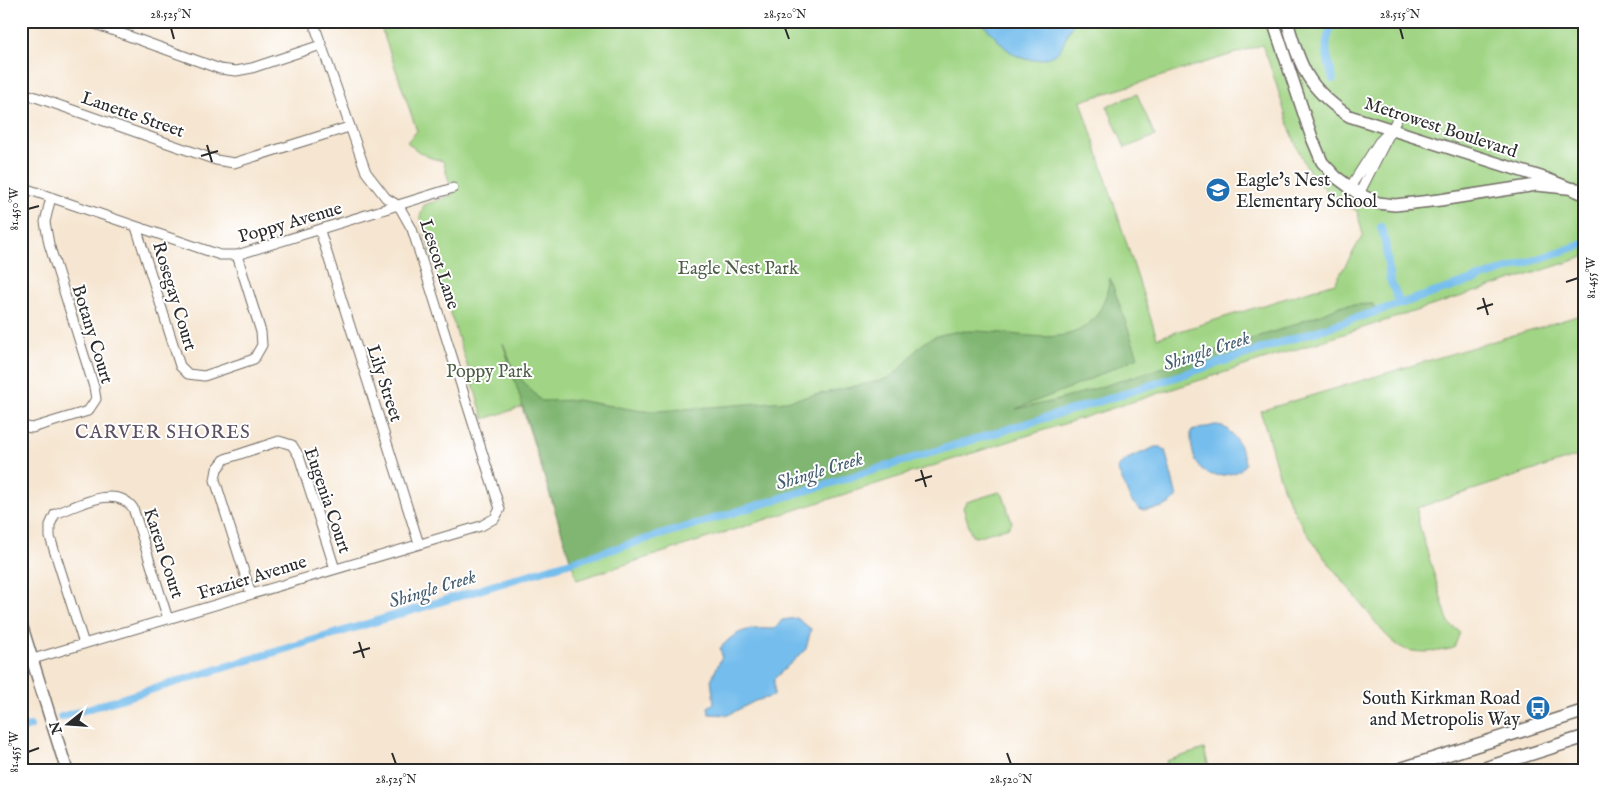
<svg xmlns="http://www.w3.org/2000/svg" width="1605" height="792" viewBox="0 0 1605 792" font-family="'IM FELL English',serif">
	<style>
		.green { fill: #a1d585; stroke: #668058; fill-rule: evenodd }
		.forest { fill: #80b672; stroke: #56704e }
		.water { fill: #75bded; stroke: #50748c }
		.lines { fill: none; stroke-linecap: round; stroke-linejoin: round }
		.canal { stroke: #75bded; stroke-width: 8 }
		.street-casing { stroke: #726c65; stroke-width: 11 }
		.secondary-casing { stroke: #726c65; stroke-width: 14 }
		.primary-casing { stroke: #726c65; stroke-width: 15 }
		.street { stroke: #fff; stroke-width: 9 }
		.secondary { stroke: #fff; stroke-width: 11 }
		.primary { stroke: #fff; stroke-width: 12 }
		.ticks { fill: none; stroke: #2b2b2b; stroke-width: 2 }
		.labels { text-anchor: middle; stroke-width: 4; stroke-linejoin: round; paint-order: stroke }
		.street-label { font-size: 18px; fill: #2b2b2b; stroke: #fff }
		.poi-label { font-size: 18px; fill: #2b2b2b; stroke: #fff; text-anchor: start }
		.park-label { font-size: 18px; fill: #4e5e46; stroke: #fff }
		.water-label { font-size: 19px; font-style: italic; fill: #455e6f; stroke: #fff }
		.neighbourhood-label { font-size: 19px; letter-spacing: 1px; fill: #5c5162; stroke: #fff }
		.neatline { fill: none; stroke: #2b2b2b; stroke-width: 2 }
		.ticks-label { font-size: 12px; text-anchor: middle; fill: #2b2b2b }
	</style>
	<rect width="100%" height="100%" fill="#fff"/>
	<filter id="ink" filterUnits="userSpaceOnUse"><feTurbulence type="fractalNoise" baseFrequency=".02" numOctaves="2"/><feDisplacementMap in="SourceGraphic" scale="10" xChannelSelector="R" yChannelSelector="G"/><feConvolveMatrix kernelMatrix="1 2 1 2 8 2 1 2 1" color-interpolation-filters="sRGB"/></filter>
	<filter id="wash" filterUnits="userSpaceOnUse"><feTurbulence type="fractalNoise" baseFrequency=".0096" numOctaves="4" result="noise"/><feDisplacementMap in="SourceGraphic" scale="20" xChannelSelector="R" yChannelSelector="G"/><feGaussianBlur stdDeviation="1.12" result="paint"/><feColorMatrix in="noise" values="0 0 0 0 0 0 0 0 0 0 0 0 0 0 0 0 0 1.4 0 .05"/><feComposite in="paint" operator="in"/></filter>
	<g filter="url(#wash)">
		<rect width="100%" height="100%" fill="#f6e6d1"/>
		<path class="green" d="M379,21H1584V257L577,580L522,407L484,419L420,217L424,205L453,195L443,161C428,158 418,153 407,142L417,131ZM1262,45C1279,83 1285,126 1304,162C1315,184 1336,199 1357,211L1363,235L1335,283L1157,338L1081,101Z
			M1137,94L1155,136L1125,148L1107,106Z
			M1584,314V454L1417,508L1418,521L1449,624L1460,632L1454,648C1440,652 1412,655 1399,646C1384,636 1374,620 1363,606C1337,573 1307,540 1289,501C1276,474 1271,440 1260,411Z
			M999,492L1003,495L1012,523L1009,527L976,537L972,536L963,507L967,502Z
			M1204,749L1210,771H1169L1166,761Z"/>
		<path class="forest" d="M1110,278L1138,357L1082,383L1016,409L1055,401L1113,383L1285,328L1343,305L1373,304L1376,311L1114,397L571,562L503,343L514,371L541,401L576,400L642,411H658L786,401L879,381C883,379 889,378 893,375C907,365 915,346 932,338C996,310 1093,382 1110,278Z"/>
		<path class="water" d="M980,21H1076C1067,30 1066,41 1059,51C1055,55 1047,58 1042,59C1012,65 999,39 980,21Z
			M1215,425C1231,424 1244,450 1245,464C1241,471 1236,473 1229,474C1199,482 1190,457 1191,431Z
			M1155,447H1161L1165,450L1177,497C1169,508 1153,510 1140,510L1131,501L1117,468L1127,459Z
			M797,618L811,629L806,649L774,679V696L755,701L728,715L709,714L708,707L714,703L711,680L722,656L720,648C739,628 749,628 775,629L782,620Z"/>
		<g class="lines">
			<path class="canal" d="M1333,79C1326,54 1322,45 1334,21
				M1381,227L1385,241L1390,280L1400,303
				M61,717L1114,397L1584,244
				M21,729L30,726"/>
		</g>
	</g>
	<g filter="url(#ink)">
		<g class="lines">
			<defs>
				<path id="street" d="M87,21L220,69L236,71L252,68L321,45
					M21,92L216,160L234,163L349,127
					M21,187L220,255H237L453,188
					M1349,189L1379,142L1388,133
					M1359,194L1398,117
					M136,227L180,366L188,374L204,376L254,359L262,345L261,332L237,255
					M320,231L419,544
					M21,426L32,428L88,411L96,399L94,387L49,244L45,222L51,197
					M251,594L215,480L217,469L225,459L279,441L292,445L299,456L335,569
					M84,644L50,537V525L55,514C78,506 115,484 133,508L168,619
					M33,659L481,526L495,518L500,509L412,229L399,206L386,198L366,172L313,21"/>
				<path id="secondary" d="M1273,21L1312,138L1322,162L1336,177L1359,194L1378,203L1395,205L1440,200L1536,185L1577,189
					M1287,21C1300,67 1308,89 1349,116L1547,179L1584,194
					M21,624L67,771"/>
				<path id="primary" d="M1395,771L1584,711
					M1477,771L1584,737"/>
			</defs>
			<use href="#street" class="street-casing"/>
			<use href="#secondary" class="secondary-casing"/>
			<use href="#primary" class="primary-casing"/>
			<use href="#street" class="street"/>
			<use href="#secondary" class="secondary"/>
			<use href="#primary" class="primary"/>
		</g>
	</g>
	<path class="ticks" d="M171,28L174,39M785,28L789,39M1400,28L1403,39M207,145L212,162M201,156L218,151M28,209L39,206M1566,282L1578,278M1483,298L1488,315M1477,309L1493,304M921,470L926,487M915,481L932,476M359,642L364,658M353,653L370,648M28,752L39,748M392,753L396,764M1007,753L1011,764"/>
	<defs>
		<symbol id="school-disc" viewBox="-11 -11 22 22"><circle r="9.5" fill="#1f6fb2" stroke="#fff"/><path d="M0-5L7-2L0 1L-7-2ZM-4 1L0 2.5L4 1V4Q0 6-4 4Z" fill="#fff"/></symbol>
		<symbol id="bus-disc" viewBox="-11 -11 22 22"><circle r="9.5" fill="#1f6fb2" stroke="#fff"/><path d="M-5-6H5V4H4V6H2V4H-2V6H-4V4H-5ZM-3.5-4V0h7V-4ZM-3.5 1.2v1.5H-2V1.2ZM2 1.2v1.5H3.5V1.2Z" fill="#fff"/></symbol>
	</defs>
	<g fill-rule="evenodd">
		<use href="#school-disc" x="1204" y="176" width="28" height="28"/>
		<use href="#bus-disc" x="1524" y="694" width="28" height="28"/>
	</g>
	<g class="labels">
		<g class="street-label">
			<text transform="translate(133 114) rotate(19)" y="6">Lanette Street</text>
			<text transform="translate(1441 127) rotate(18)" y="6">Metrowest Boulevard</text>
			<text transform="translate(290 222) rotate(-16)" y="6">Poppy Avenue</text>
			<text transform="translate(440 264) rotate(72)" y="6">Lescot Lane</text>
			<text transform="translate(175 296) rotate(73)" y="6">Rosegay Court</text>
			<text transform="translate(93 334) rotate(73)" y="6">Botany Court</text>
			<text transform="translate(385 383) rotate(72)" y="6">Lily Street</text>
			<text transform="translate(328 500) rotate(71)" y="6">Eugenia Court</text>
			<text transform="translate(164 553) rotate(72)" y="6">Karen Court</text>
			<text transform="translate(252 577) rotate(-17)" y="6">Frazier Avenue</text>
		</g>
		<g class="poi-label">
			<text x="1236" y="186">Eagle's Nest<tspan x="1236" dy="21">Elementary School</tspan></text>
			<text x="1520" y="704" text-anchor="end">South Kirkman Road<tspan x="1520" dy="21">and Metropolis Way</tspan></text>
		</g>
		<g class="park-label">
			<text x="738" y="274">Eagle Nest Park</text>
			<text x="489" y="377">Poppy Park</text>
		</g>
		<g class="water-label">
			<text transform="translate(1206 350) rotate(-18)" y="7">Shingle Creek</text>
			<text transform="translate(819 470) rotate(-17)" y="7">Shingle Creek</text>
			<text transform="translate(432 588) rotate(-17)" y="7">Shingle Creek</text>
		</g>
		<g class="neighbourhood-label">
			<text x="163" y="438">CARVER SHORES</text>
		</g>
	</g>
	<rect width="1605" height="792" fill="none" stroke="#fff" stroke-width="55"/>
	<g transform="translate(68 724) rotate(253)" stroke="#ffffff" stroke-width="4" paint-order="stroke">
	<path d="M0-4L9 19L0 12L-9 19Z" fill="#2b2b2b"/>
	<text y="-8" font-size="14" font-weight="bold" text-anchor="middle" fill="#2b2b2b">N</text>
	</g>
	<rect x="28" y="28" width="1550" height="736" class="neatline"/>
	<g class="ticks-label">
		<text x="171" y="18">28.525°N</text>
		<text x="785" y="18">28.520°N</text>
		<text x="1400" y="18">28.515°N</text>
		<text transform="translate(14 209) rotate(-90)" y="4">81.450°W</text>
		<text transform="translate(1591 278) rotate(-90)" y="4">81.455°W</text>
		<text transform="translate(14 752) rotate(-90)" y="4">81.455°W</text>
		<text x="396" y="783">28.525°N</text>
		<text x="1011" y="783">28.520°N</text>
	</g>
</svg>
